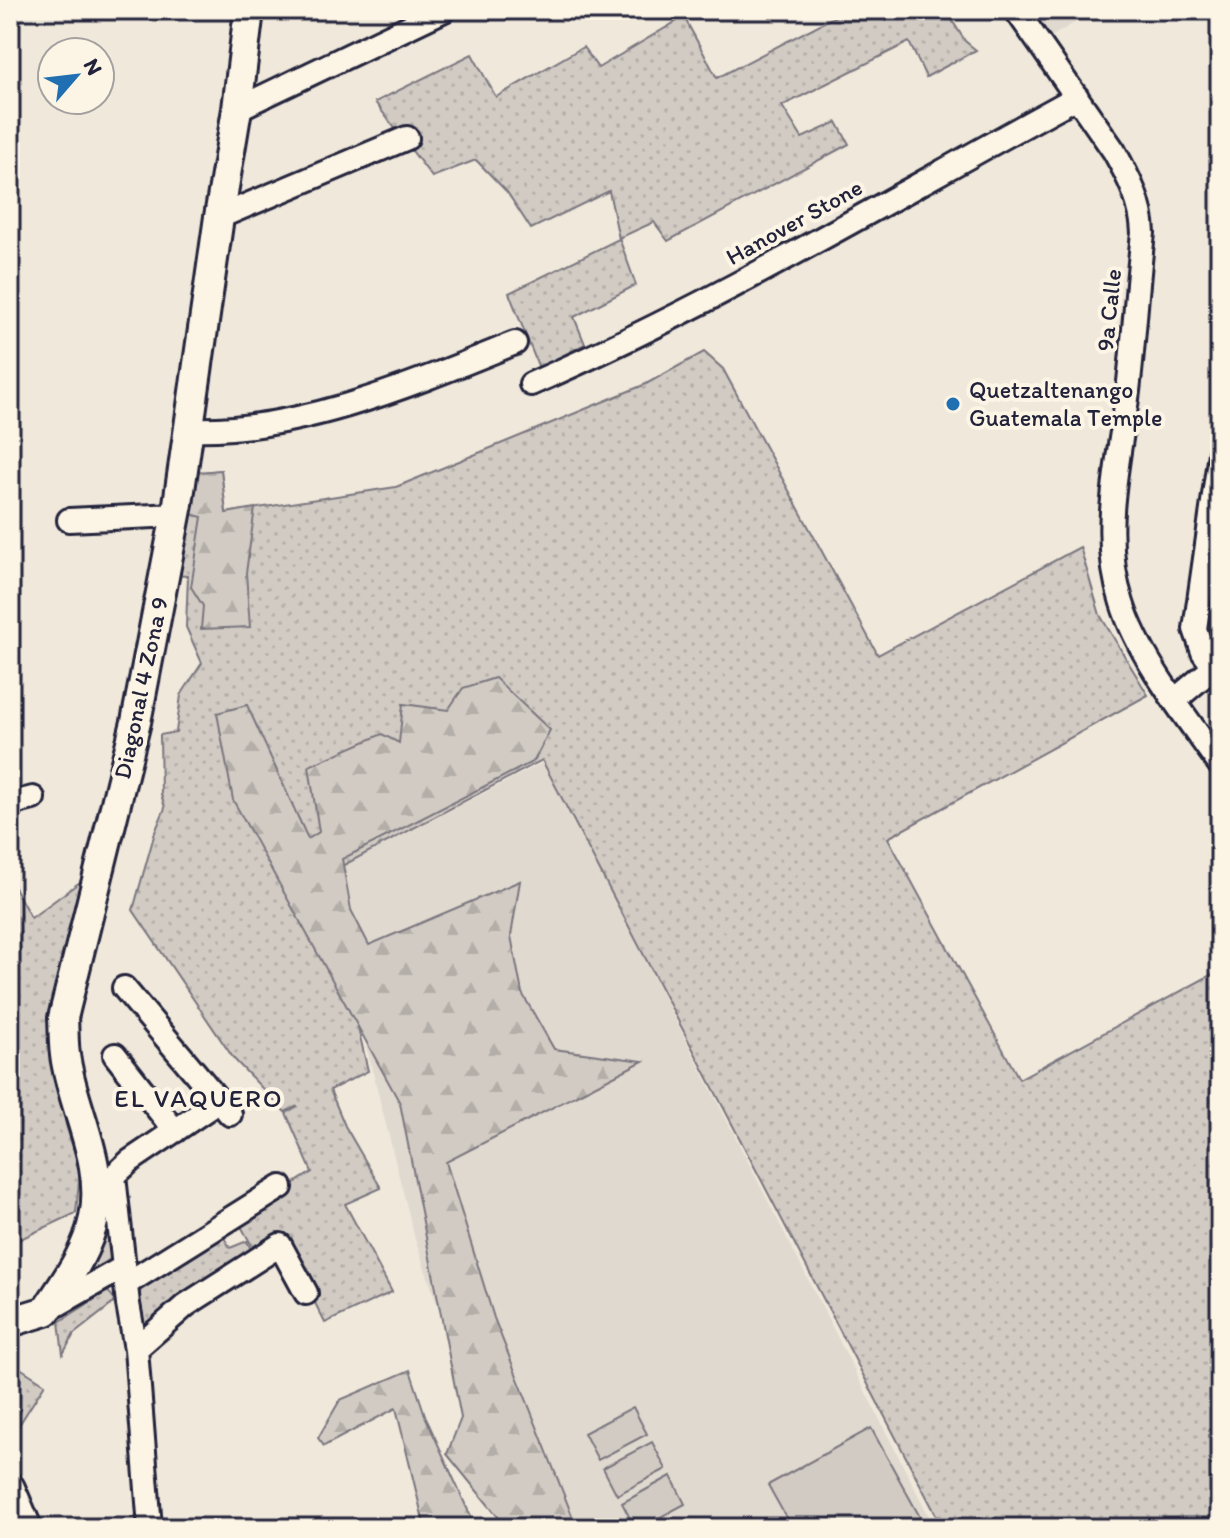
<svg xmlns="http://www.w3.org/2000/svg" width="1230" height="1538" viewBox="0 0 1230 1538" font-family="Itim,sans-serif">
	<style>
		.built { fill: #e0d9cf }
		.green { fill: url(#green-dots); stroke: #7a767f; stroke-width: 2 }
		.forest { fill: url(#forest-firs); stroke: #7a767f; stroke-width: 2 }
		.pitch { fill: #d1cbc3; stroke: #7a767f; stroke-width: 2 }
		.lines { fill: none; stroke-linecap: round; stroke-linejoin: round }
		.minor-casing { stroke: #22223b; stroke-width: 28 }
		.major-casing { stroke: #22223b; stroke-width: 34 }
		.minor { stroke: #fcf5e5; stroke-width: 22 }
		.major { stroke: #fcf5e5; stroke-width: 28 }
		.poi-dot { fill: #1f6fb2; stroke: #fcf5e5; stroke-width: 3 }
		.labels { text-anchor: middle; stroke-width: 8; stroke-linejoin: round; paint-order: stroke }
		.street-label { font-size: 24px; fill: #22223b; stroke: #fcf5e5 }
		.poi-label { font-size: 24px; fill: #22223b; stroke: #fcf5e5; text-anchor: start }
		.neighbourhood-label { font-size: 26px; letter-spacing: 2px; fill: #22223b; stroke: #fcf5e5 }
	</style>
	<defs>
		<pattern id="green-dots" width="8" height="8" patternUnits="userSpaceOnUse" patternTransform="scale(2)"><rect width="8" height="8" fill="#d1cbc3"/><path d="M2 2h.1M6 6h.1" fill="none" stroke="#b3aea8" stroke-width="1.8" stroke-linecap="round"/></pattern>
		<pattern id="forest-firs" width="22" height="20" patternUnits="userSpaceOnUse" patternTransform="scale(2)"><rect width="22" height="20" fill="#d1cbc3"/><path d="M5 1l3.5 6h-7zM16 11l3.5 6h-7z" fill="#b3aea8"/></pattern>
	</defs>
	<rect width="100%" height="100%" fill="#efe8db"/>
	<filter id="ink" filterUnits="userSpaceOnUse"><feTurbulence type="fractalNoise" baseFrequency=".0125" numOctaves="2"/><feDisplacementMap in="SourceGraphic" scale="16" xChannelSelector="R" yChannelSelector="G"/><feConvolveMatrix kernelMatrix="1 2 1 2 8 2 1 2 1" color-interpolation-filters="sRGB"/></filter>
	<g filter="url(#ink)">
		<path class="built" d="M1023,10H1096L1044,41Z
			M544,762L935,1528H513L415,1239L323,876Z"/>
		<path class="green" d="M847,10H960L950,17L965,41L976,50L926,77L909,42L782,106L802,138L837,122L849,144L668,241L654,222L619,238L636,285L574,317L585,344L539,368L509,293L619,239L609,191L531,229L507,192L476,160L432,177L375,102L472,54L496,97L583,47L598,68L684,17L717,78Z
			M704,352L723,369L878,655L1080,547L1100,615L1148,695L888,838L1019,1079L1220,970V1528H943L542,760L323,876L368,1071L330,1090L345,1126L381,1188L345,1204L392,1292L325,1323L283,1239L256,1253L237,1219L312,1172L286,1113L298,1106L285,1112L234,1059L133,910L155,832L165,808L161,794L160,735L176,732L181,695L202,663L186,627L188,576L170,575L189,473L221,470L226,513L396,487L646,384Z
			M84,879L53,1033L66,1125L80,1170L76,1213L10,1244V880L31,918Z
			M113,1190L114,1260L74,1288Z
			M220,1230L230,1248L247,1241L254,1256L139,1341L130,1286Z
			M108,1291L116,1301L74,1334L63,1354L59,1322Z
			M16,1334L17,1366L45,1384L14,1433L10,1429V1335Z"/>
		<path class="forest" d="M221,470L226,513L255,508L246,573L250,627L201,629L203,606L191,587L202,517L187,513L189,473Z
			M495,678L550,730L534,761L342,859L351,910L369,945L520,881L511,936L522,993L554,1049L643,1061L446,1162L494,1318L577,1528H507L447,1454L461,1418L400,1103L233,800L217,713L247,705L308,839L319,832L309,766L382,734L399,743L403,704L448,710L463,688Z
			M410,1370L426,1418L476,1528H425L396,1408L324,1446L318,1438L340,1400Z"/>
		<path class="pitch" d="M633,1407L647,1434L598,1460L584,1433Z
			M871,1428L926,1528H792L768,1485Z
			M652,1442L666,1469L617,1495L603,1468Z
			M671,1476L685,1504L640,1528H635L622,1503Z"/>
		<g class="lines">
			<defs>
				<path id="minor" d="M1016,10L1114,151C1128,176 1142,203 1143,233C1137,286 1134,339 1128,391C1119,463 1099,533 1122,603C1139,658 1187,718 1220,765
					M237,109L444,10
					M219,217L407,138
					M531,384C720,302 896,195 1077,97
					M188,429C296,434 416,383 515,343
					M1220,453L1195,629L1203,652L1220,676
					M69,520L176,515
					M1175,700L1220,662
					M10,804L33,798
					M124,988L230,1114
					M115,1055L175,1131
					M126,1284L281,1187
					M48,1310L124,1267
					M136,1349L186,1305L280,1245L306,1293
					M150,1528L136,1349L128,1304L114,1176L130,1161L219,1101"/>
				<path id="major" d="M10,1322L46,1311C65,1282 87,1253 94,1218C105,1163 75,1114 66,1061C63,1047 64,1032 63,1018L136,722L178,504L219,217L237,109L249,10
					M10,1488L27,1528"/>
			</defs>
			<use href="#minor" class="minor-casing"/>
			<use href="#major" class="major-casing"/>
			<use href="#minor" class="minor"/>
			<use href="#major" class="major"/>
		</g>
	</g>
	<circle class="poi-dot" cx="953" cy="404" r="8"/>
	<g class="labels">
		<g class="street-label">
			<text transform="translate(794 222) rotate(-29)" y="8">Hanover Stone</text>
			<text transform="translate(1109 310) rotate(-84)" y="8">9a Calle</text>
			<text transform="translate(141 688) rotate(-78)" y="8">Diagonal 4 Zona 9</text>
		</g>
		<g class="poi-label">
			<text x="969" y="398">Quetzaltenango<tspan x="969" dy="28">Guatemala Temple</tspan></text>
		</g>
		<g class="neighbourhood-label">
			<text x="199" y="1107">EL VAQUERO</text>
		</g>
	</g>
	<rect width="1230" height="1538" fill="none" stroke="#fcf5e5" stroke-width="40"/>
	<rect x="20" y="20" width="1190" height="1498" fill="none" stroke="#22223b" stroke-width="3" filter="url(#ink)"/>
	<g transform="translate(76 76) rotate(62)"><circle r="38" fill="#fcf5e5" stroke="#a5a1a1" stroke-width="2"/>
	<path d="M0-6L14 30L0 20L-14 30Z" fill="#1f6fb2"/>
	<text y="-12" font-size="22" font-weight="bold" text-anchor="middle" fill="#22223b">N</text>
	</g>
</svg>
